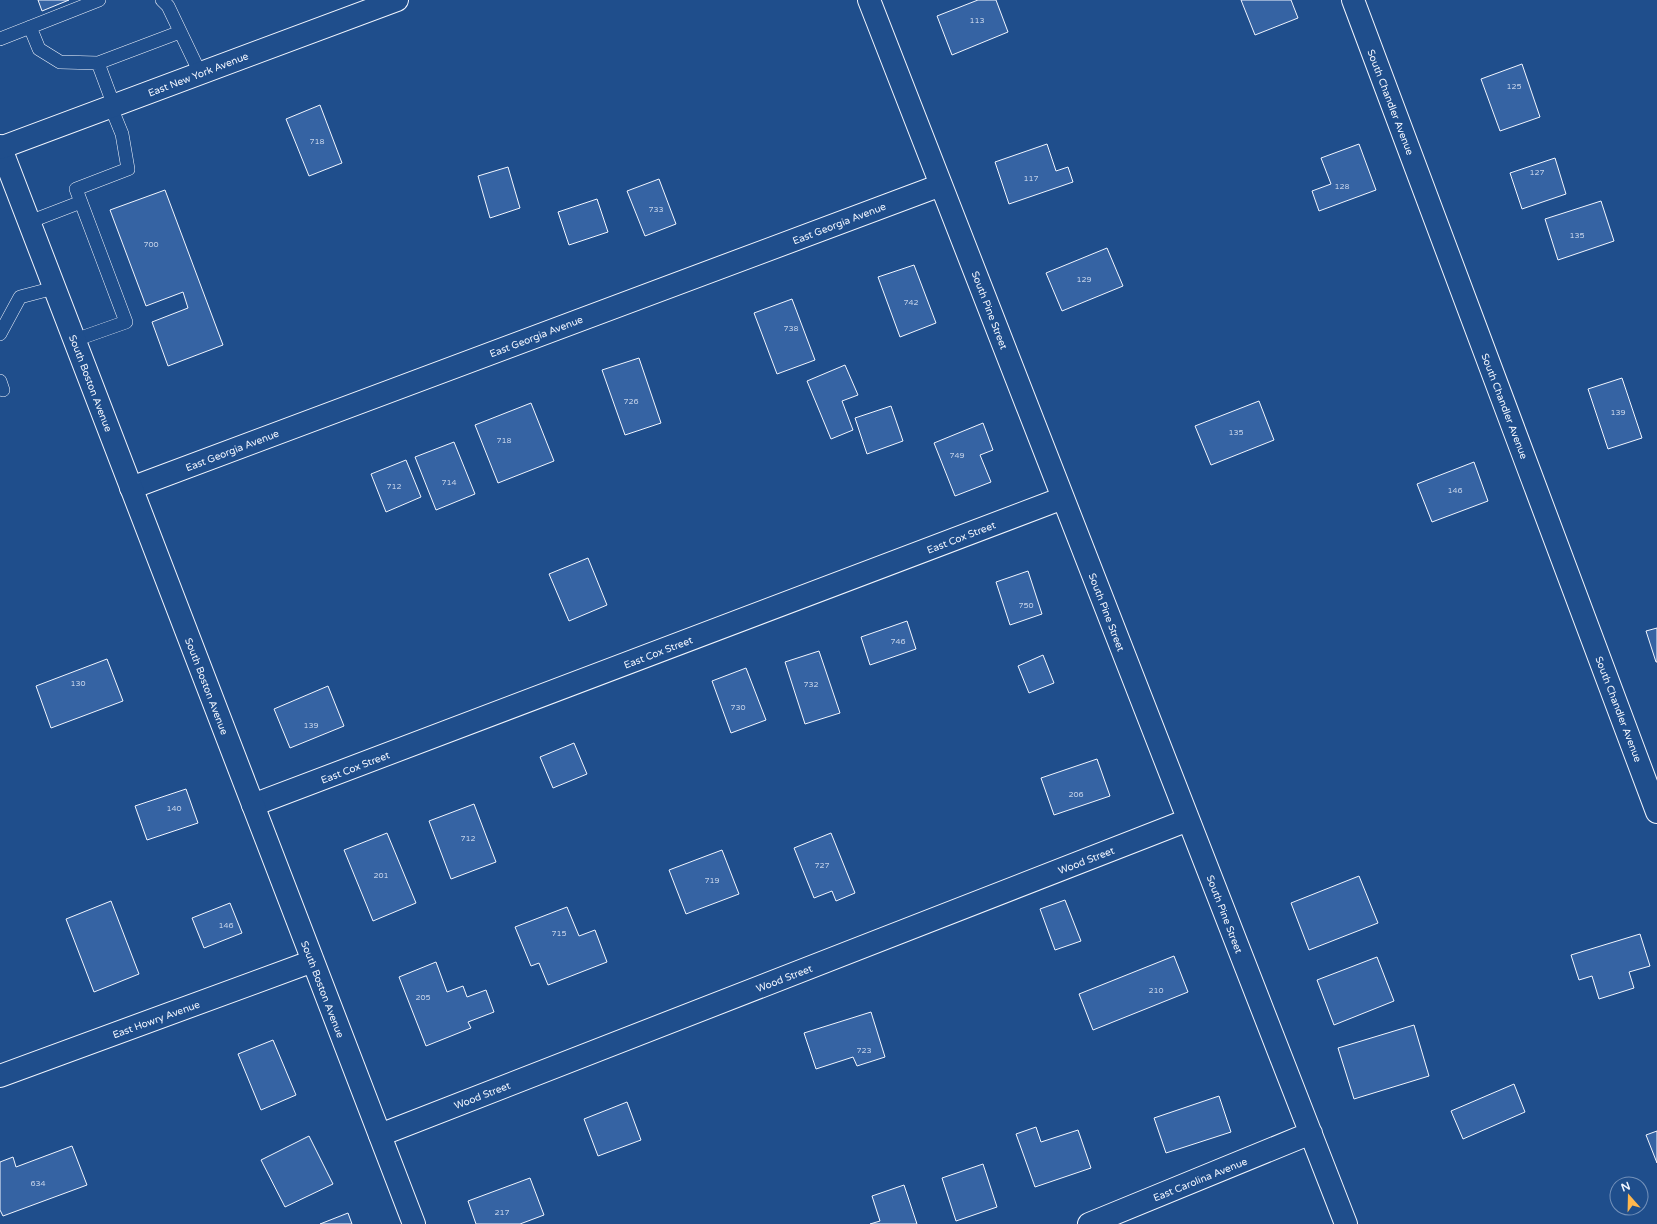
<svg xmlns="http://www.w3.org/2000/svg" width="1657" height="1224" viewBox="0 0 1657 1224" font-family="'Varela Round',sans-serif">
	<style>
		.building { fill: #3563a3; stroke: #f2f6ff }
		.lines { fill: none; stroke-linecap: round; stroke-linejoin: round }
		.lane-casing { stroke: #f2f6ff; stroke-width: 14 }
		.street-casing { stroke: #f2f6ff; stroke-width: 24 }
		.secondary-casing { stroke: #f2f6ff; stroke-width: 24 }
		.primary-casing { stroke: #f2f6ff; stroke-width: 24 }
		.lane { stroke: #1f4e8c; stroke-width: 13 }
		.street { stroke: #1f4e8c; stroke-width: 22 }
		.secondary { stroke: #1f4e8c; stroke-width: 22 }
		.primary { stroke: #1f4e8c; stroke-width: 22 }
		.labels { text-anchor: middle; stroke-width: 3; stroke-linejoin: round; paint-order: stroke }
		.number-label { font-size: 8px; fill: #c3d1e8 }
		.street-label { font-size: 10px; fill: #f2f6ff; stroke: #1f4e8c }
	</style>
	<rect width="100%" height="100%" fill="#1f4e8c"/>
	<path class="building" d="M38,0H69L42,11Z
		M978,0H996L1008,32L952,55L937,16Z
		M1241,0H1291L1298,18L1255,35Z
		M1522,64L1540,117L1500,131L1481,79Z
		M320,105L342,163L309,176L286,119Z
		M1047,144L1056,171L1068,167L1073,182L1009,204L995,162Z
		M1359,144L1376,190L1319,211L1312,191L1331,184L1321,158Z
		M1555,158L1566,194L1522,209L1510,173Z
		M508,167L520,208L490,218L478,176Z
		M659,179L676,224L645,236L627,191Z
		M165,190L223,345L168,366L152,322L188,308L183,292L146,306L110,210Z
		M597,199L608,232L569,245L558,212Z
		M1601,201L1614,241L1558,260L1545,219Z
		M1107,248L1123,286L1062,311L1046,273Z
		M914,265L936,323L900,337L878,277Z
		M792,299L815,360L777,374L754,313Z
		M639,358L661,423L625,435L602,370Z
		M845,365L858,395L842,401L853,430L831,439L807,381Z
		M1622,378L1642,438L1608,449L1588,389Z
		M1259,401L1274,440L1211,465L1195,426Z
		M531,403L554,461L498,483L475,425Z
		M891,406L903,441L867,454L855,418Z
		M983,423L993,450L980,455L991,482L955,496L934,443Z
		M454,442L475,494L436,510L415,457Z
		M406,460L421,497L386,512L371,474Z
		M1474,462L1488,501L1432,522L1417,484Z
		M588,558L607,605L569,621L549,574Z
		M1028,571L1042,614L1010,625L996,582Z
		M907,621L916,649L870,665L861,637Z
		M1657,628V662H1656L1646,631Z
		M819,651L840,713L805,724L785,662Z
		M1043,655L1054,683L1029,693L1018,666Z
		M107,659L123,701L51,728L36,686Z
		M746,668L766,720L731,733L712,681Z
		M328,686L344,726L290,748L274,709Z
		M574,743L587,774L553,788L540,757Z
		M1097,759L1110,796L1054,815L1041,778Z
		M186,789L198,823L147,840L135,806Z
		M474,804L496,862L451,879L429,821Z
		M387,833L416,903L373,921L344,850Z
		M831,833L855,893L836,901L832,891L814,898L794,848Z
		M722,850L739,894L686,914L669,870Z
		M1359,876L1378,923L1309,950L1291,903Z
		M1065,900L1081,941L1055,950L1040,909Z
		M111,901L139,974L94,992L66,919Z
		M230,903L242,933L204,948L192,918Z
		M567,907L579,936L595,930L607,962L548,985L539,963L531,966L515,927Z
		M1640,934L1650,966L1629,972L1634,988L1599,999L1592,976L1579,980L1571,955Z
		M1174,956L1188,992L1093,1030L1079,994Z
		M1377,957L1394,1001L1334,1025L1317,980Z
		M436,962L447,992L463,986L467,997L486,990L494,1012L468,1022L471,1028L426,1046L399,977Z
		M871,1012L885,1057L857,1066L853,1057L816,1069L804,1033Z
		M1414,1025L1429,1076L1354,1099L1338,1048Z
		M273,1040L296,1095L261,1110L238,1054Z
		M1514,1084L1525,1112L1463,1139L1451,1111Z
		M1219,1096L1231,1132L1166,1153L1154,1118Z
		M627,1102L641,1140L598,1156L584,1119Z
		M1036,1127L1041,1142L1078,1130L1091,1168L1035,1187L1016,1134Z
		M1657,1131V1163L1646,1135Z
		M309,1136L333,1184L285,1207L261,1160Z
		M72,1146L87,1185L3,1216L0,1210V1162L13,1157L16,1167Z
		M983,1164L997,1207L956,1221L942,1178Z
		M530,1178L544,1215L520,1224H476L468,1201Z
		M904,1185L917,1224H870L880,1221L872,1196Z
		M348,1213L352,1224H320Z"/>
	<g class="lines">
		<defs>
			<path id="lane" d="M162,0L168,6L200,73
				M30,27L39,49L60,62L98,63L114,106
				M0,39L99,0
				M98,63L180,32
				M29,222L81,202
				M0,334L20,297L54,288
				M75,340L126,322L76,189L128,169L122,134L111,107
				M0,381L3,390"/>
			<path id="street" d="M869,0L1346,1224
				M1353,0L1657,812
				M131,488L941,185
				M253,805L1063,498
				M380,1135L1188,820
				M1089,1224L1311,1133"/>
			<path id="secondary" d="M0,146L414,1224
				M0,1076L313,961"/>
			<path id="primary" d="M0,148L397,0"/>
		</defs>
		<use href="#lane" class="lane-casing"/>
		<use href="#street" class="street-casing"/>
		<use href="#secondary" class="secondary-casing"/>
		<use href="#primary" class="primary-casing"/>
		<use href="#lane" class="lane"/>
		<use href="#street" class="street"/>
		<use href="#secondary" class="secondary"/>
		<use href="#primary" class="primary"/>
	</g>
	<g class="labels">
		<g class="number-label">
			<text x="977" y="23">113</text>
			<text x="1514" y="89">125</text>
			<text x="317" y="144">718</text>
			<text x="1537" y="175">127</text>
			<text x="1031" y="181">117</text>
			<text x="1342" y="189">128</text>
			<text x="656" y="212">733</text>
			<text x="1577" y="238">135</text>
			<text x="151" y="247">700</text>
			<text x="1084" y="282">129</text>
			<text x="911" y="305">742</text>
			<text x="791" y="331">738</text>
			<text x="631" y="404">726</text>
			<text x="1618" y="415">139</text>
			<text x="1236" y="435">135</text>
			<text x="504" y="443">718</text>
			<text x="957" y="458">749</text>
			<text x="449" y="485">714</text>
			<text x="394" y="489">712</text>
			<text x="1455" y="493">146</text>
			<text x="1026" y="608">750</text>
			<text x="898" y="644">746</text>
			<text x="78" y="686">130</text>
			<text x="811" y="687">732</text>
			<text x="738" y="710">730</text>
			<text x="311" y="728">139</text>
			<text x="1076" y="797">206</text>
			<text x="174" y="811">140</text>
			<text x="468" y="841">712</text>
			<text x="822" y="868">727</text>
			<text x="381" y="878">201</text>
			<text x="712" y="883">719</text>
			<text x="226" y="928">146</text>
			<text x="559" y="936">715</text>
			<text x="1156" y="993">210</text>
			<text x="423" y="1000">205</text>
			<text x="864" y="1053">723</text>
			<text x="38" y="1186">634</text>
			<text x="502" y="1215">217</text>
		</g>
		<g class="street-label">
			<text transform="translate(198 74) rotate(-21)" y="4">East New York Avenue</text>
			<text transform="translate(1391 102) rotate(69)" y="4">South Chandler Avenue</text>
			<text transform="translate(839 223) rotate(-21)" y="4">East Georgia Avenue</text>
			<text transform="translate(990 310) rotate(69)" y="4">South Pine Street</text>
			<text transform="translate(536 336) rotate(-21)" y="4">East Georgia Avenue</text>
			<text transform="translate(91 383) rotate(69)" y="4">South Boston Avenue</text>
			<text transform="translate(1505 406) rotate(69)" y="4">South Chandler Avenue</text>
			<text transform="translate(232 450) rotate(-21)" y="4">East Georgia Avenue</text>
			<text transform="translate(961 537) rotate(-21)" y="4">East Cox Street</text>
			<text transform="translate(1107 612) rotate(69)" y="4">South Pine Street</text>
			<text transform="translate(658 652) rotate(-21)" y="4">East Cox Street</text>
			<text transform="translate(207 686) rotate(69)" y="4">South Boston Avenue</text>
			<text transform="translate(1619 709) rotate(69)" y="4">South Chandler Avenue</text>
			<text transform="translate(355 767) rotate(-21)" y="4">East Cox Street</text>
			<text transform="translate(1086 860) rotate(-21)" y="4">Wood Street</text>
			<text transform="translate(1225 914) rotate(69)" y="4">South Pine Street</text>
			<text transform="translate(784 978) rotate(-21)" y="4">Wood Street</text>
			<text transform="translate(323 989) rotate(69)" y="4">South Boston Avenue</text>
			<text transform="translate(156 1019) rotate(-20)" y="4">East Howry Avenue</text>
			<text transform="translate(482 1095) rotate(-21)" y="4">Wood Street</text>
			<text transform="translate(1200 1179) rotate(-22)" y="4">East Carolina Avenue</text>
		</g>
	</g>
	<g transform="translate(1629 1196) rotate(340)"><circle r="19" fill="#1f4e8c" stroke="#7391ba"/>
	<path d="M0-3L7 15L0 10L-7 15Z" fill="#ffb74d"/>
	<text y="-6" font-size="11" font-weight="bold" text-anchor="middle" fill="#f2f6ff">N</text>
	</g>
</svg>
